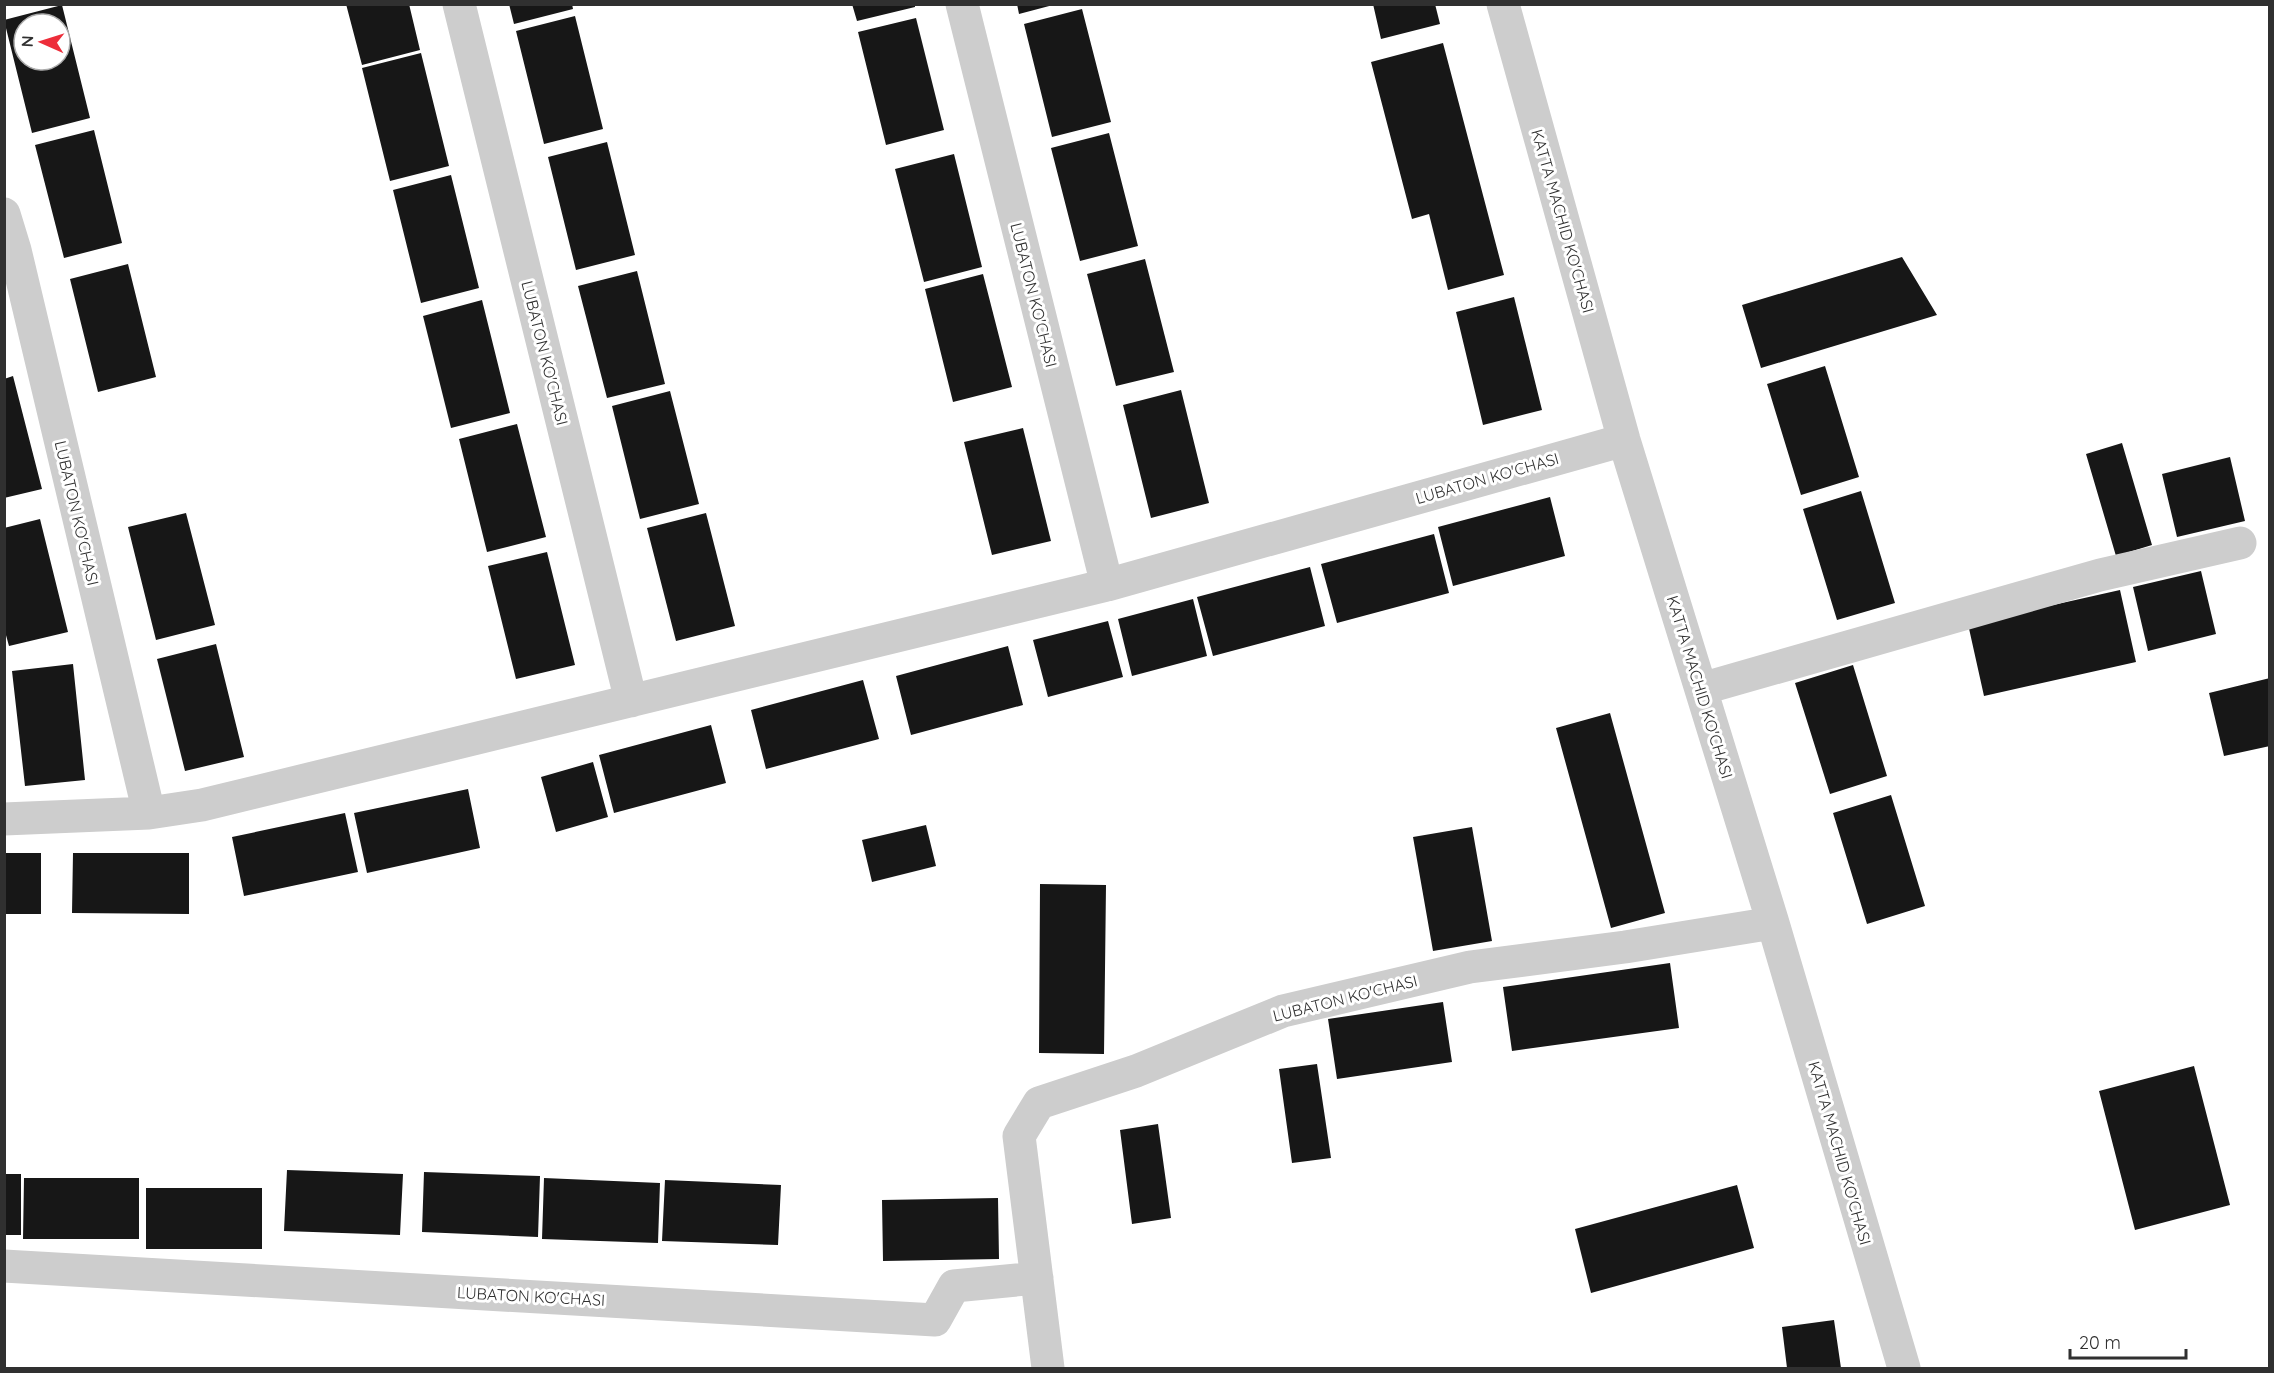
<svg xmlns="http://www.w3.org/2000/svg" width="2274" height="1373" viewBox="0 0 2274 1373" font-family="Quicksand,sans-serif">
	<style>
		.building { fill: #171717; fill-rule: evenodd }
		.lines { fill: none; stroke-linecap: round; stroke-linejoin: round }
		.street { stroke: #cdcdcd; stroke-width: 33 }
		.labels { text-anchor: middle; stroke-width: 6; stroke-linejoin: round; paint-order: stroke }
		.street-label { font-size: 16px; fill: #303030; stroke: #fff }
	</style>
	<rect width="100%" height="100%" fill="#fff"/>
	<path class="building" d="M346,4H409L420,50L362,65Z
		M509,4H572L573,9L514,24Z
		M852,4H915V7L857,21Z
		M1017,4H1053V5L1019,14Z
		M1373,4H1435L1440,24L1381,39Z
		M62,5L90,118L32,133L4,20ZM24,24H60V60H24Z
		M1082,9L1111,122L1052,137L1024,24Z
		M575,16L603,129L544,144L516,31Z
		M916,18L944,130L886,145L858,32Z
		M1443,43L1504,275L1448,290L1429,214L1412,219L1371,62Z
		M421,53L449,166L390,181L362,68Z
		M94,130L122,243L64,258L35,145Z
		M1109,133L1138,246L1080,261L1051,148Z
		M607,142L635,255L576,270L548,157Z
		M954,154L982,267L924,282L895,169Z
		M451,175L479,288L421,303L393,190Z
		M1902,257L1937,315L1761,368L1742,305Z
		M1145,259L1174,372L1116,386L1087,274Z
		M128,264L156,377L98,392L70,279Z
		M637,271L665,384L607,398L578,286Z
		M983,274L1012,387L953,402L925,289Z
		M1514,297L1542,410L1483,425L1456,312Z
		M482,300L510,413L451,428L423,316Z
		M1825,366L1859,477L1801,495L1767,384Z
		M13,376L42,489L4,498V379Z
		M1181,390L1209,503L1151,518L1123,405Z
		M670,391L699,504L640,519L612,406Z
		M517,424L546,537L487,552L459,439Z
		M1023,428L1051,541L992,555L964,442Z
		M2122,443L2152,545L2116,556L2086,454Z
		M2230,457L2245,521L2177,537L2162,474Z
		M1861,491L1895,603L1837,620L1803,509Z
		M1550,497L1565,556L1453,586L1438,527Z
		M186,513L215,625L156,640L128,527Z
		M706,513L735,626L676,641L647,528Z
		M40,519L68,632L9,646L4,628V528Z
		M1434,534L1449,593L1337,623L1321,564Z
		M547,552L575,665L516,679L488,566Z
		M1310,567L1325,626L1213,656L1197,597Z
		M2201,571L2216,634L2148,651L2133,587Z
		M2120,590L2136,662L1984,696L1968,624Z
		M1193,599L1207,656L1132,676L1118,619Z
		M1108,621L1123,677L1048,697L1033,640Z
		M216,644L244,757L185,771L157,659Z
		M1008,646L1023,705L911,735L896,676Z
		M73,664L85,780L25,786L12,671Z
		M1853,665L1887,776L1830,794L1795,683Z
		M2270,678V746L2224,756L2209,693Z
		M863,680L879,739L766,769L751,710Z
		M1610,713L1665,913L1611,928L1556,728Z
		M711,725L726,783L614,813L599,755Z
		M593,762L608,817L556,832L541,777Z
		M468,789L480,848L367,873L354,813Z
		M1891,795L1925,906L1867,924L1833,813Z
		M345,813L358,872L244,896L232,837Z
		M926,825L936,866L872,882L862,840Z
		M1472,827L1492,941L1433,951L1413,837Z
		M4,853H41V914H4Z
		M73,853H189V914L72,913Z
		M1040,884L1106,885L1104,1054L1039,1053Z
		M1670,963L1679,1028L1512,1051L1503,987Z
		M1443,1002L1452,1062L1337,1079L1328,1019Z
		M1317,1064L1331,1158L1292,1163L1279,1069Z
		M2194,1066L2230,1205L2135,1230L2099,1091Z
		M1158,1124L1171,1218L1132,1224L1120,1130Z
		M287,1170L403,1174L400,1235L284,1231Z
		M424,1172L540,1176L538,1237L422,1232Z
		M4,1174H21V1235H4Z
		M24,1178H139V1239H23Z
		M544,1178L660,1183L658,1243L542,1239Z
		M665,1180L781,1185L778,1245L662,1241Z
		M1737,1185L1754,1248L1591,1293L1575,1229Z
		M146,1188H262V1249H146Z
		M998,1198L999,1259L883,1261L882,1200Z
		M1834,1320L1841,1368H1787L1782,1327Z"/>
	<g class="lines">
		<path class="street" d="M459,4L631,701
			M962,4L1107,585
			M1503,4L1624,440L1773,923L1904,1368
			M4,214L15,250L149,813
			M1701,689L2100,575L2240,543
			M4,819L149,813L202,805L1107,585L1624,440
			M4,1266L935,1320L954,1286L1037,1278
			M1048,1368L1019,1136L1039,1103L1136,1071L1283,1011L1470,967L1625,947L1773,923"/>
	</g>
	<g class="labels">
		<g class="street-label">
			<text transform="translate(1563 221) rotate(74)" y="6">KATTA MACHID KO'CHASI</text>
			<text transform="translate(1034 295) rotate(76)" y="6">LUBATON KO'CHASI</text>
			<text transform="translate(545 353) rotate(76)" y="6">LUBATON KO'CHASI</text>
			<text transform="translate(1487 478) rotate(-16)" y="6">LUBATON KO'CHASI</text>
			<text transform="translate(77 513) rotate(77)" y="6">LUBATON KO'CHASI</text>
			<text transform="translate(1700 687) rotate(73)" y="6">KATTA MACHID KO'CHASI</text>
			<text transform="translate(1345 998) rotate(-14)" y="6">LUBATON KO'CHASI</text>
			<text transform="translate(1840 1153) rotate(74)" y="6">KATTA MACHID KO'CHASI</text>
			<text transform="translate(531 1296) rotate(3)" y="6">LUBATON KO'CHASI</text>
		</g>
	</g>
	<rect width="2274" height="1373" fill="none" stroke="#303030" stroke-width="12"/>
	<g transform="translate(42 42) rotate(273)"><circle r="28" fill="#ffffff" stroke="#acacac" stroke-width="1.5"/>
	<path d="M0-4.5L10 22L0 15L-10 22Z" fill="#ed2d3a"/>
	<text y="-9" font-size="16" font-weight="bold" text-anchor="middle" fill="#303030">N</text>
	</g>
	<path d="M2070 1349v9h116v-9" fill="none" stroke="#303030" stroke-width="3"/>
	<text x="2079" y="1349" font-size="18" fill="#303030" stroke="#ffffff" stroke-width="4.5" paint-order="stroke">20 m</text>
</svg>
